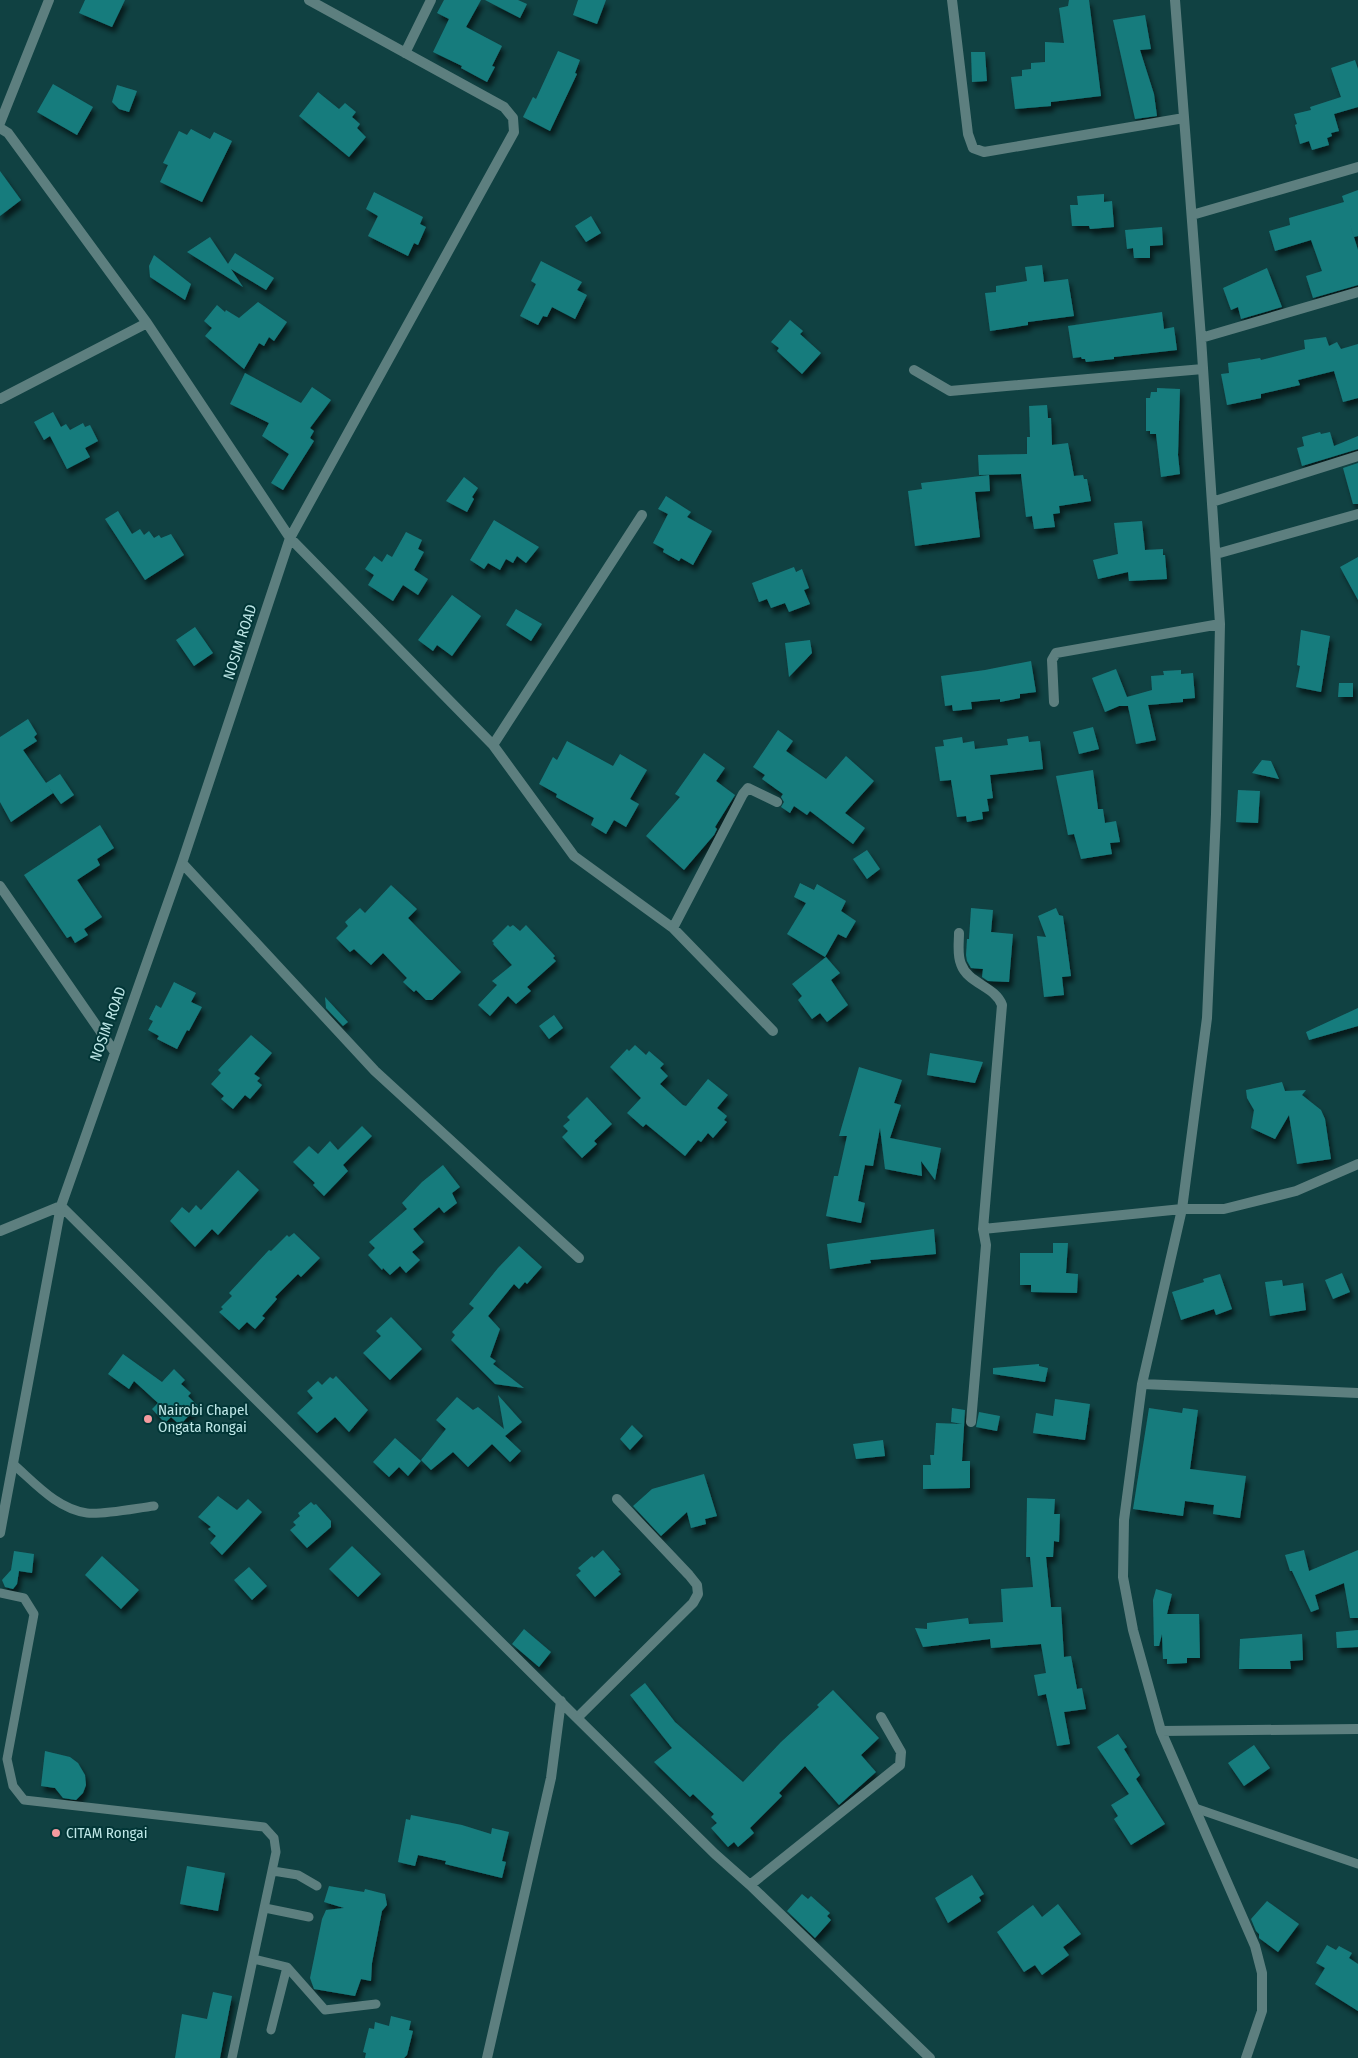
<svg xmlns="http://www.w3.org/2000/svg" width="1358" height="2058" viewBox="0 0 1358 2058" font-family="'Fira Sans Condensed',sans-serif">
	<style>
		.building { fill: #197b7d; filter: url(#shadow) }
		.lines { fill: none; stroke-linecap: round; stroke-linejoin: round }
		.lane { stroke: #5d7f7f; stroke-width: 9 }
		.street { stroke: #5d7f7f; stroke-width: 10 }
		.poi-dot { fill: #f49b9f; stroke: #023637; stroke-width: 2 }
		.labels { text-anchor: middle; stroke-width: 4; stroke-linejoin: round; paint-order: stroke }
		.street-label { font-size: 15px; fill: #bee7e7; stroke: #023637 }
		.poi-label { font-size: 15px; fill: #bee7e7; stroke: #023637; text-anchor: start }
	</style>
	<defs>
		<filter id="shadow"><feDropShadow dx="3" dy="5.5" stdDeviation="2.5" flood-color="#0009"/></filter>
	</defs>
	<rect width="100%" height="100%" fill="#104142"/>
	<path class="building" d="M85,0H125L112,27L79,13Z
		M444,0H481L466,27L502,46L492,66L495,67L487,82L461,68L462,66L433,52L449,19L437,13Z
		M485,0H518L527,4L520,18Z
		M578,0H606L597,24L573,15Z
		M1069,0H1089L1101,96L1051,102V106L1015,109L1011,77L1022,76V70L1031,69V63L1045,62V42L1064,43L1059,8L1068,6Z
		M1145,15L1151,49L1140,50L1154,94L1157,116L1135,119L1113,20Z
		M558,51L580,60L575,73L577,74L550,131L523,117L533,97L536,99Z
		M971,52H985L987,81L972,82Z
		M1355,60L1358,69V107L1334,114L1339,131L1331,133L1332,136L1327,138L1329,145L1312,150L1309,141L1300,144L1295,125L1297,124L1294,114L1311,110L1310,107L1341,97L1331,68Z
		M53,84L93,107L77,135L37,112Z
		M117,85L137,91L129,112L119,109L112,102Z
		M318,92L339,109L345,103L356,112L352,117L360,124L357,128L366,137L349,157L299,116Z
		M191,129L210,139L214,132L232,141L202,202L160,182L168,165L163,163L179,131L187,135Z
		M0,171L21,200L0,216Z
		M1358,190V236L1354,237L1348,218L1358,250V285L1313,298L1306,276L1322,271L1311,240L1275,251L1269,231L1290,225L1289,218L1344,202L1342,196Z
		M374,192L423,217L420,224L426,227L418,245L414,243L408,256L368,236L378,216L366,209Z
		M1104,194V202L1112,201L1114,227L1090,229L1089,226H1072L1070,205H1078L1077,196Z
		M591,216L601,233L586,242L575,226Z
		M1162,227L1163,245L1150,246V258H1134L1133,248L1127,249L1125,230Z
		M210,237L228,264L235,253L274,278L266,290L231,269L243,287L187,252Z
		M154,255L191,284L185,300L150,277L149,266Z
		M541,261L582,282L577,290L587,295L575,319L552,307L547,317L543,316L538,325L520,316L536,284L531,281Z
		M1042,265L1044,282L1068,279L1074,316L1028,322V325L990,331L985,293L996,292V286L1027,281L1025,267Z
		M1267,268L1282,307L1241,319L1238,307L1231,310L1223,288Z
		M258,302L287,322L274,341L269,337L264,346L259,343L244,369L205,336L212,328L204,321L217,305L225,312L226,310L239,318Z
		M1162,312L1164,329L1174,327L1177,350L1114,357V359L1086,362L1085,359H1082L1081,357L1073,358L1068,326Z
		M790,320L803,331L800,334L821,353L802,374L777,351L779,348L771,342Z
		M1326,337L1329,346L1337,342L1341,349L1358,344V398L1343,402L1334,371L1298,380L1300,385L1261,394V398L1227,405L1221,374L1229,373L1228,363L1260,358L1261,360L1305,349L1304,340Z
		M245,373L301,403L312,387L331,400L310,428L314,431L310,438L314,441L283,490L271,483L289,454L262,436L269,423L230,404Z
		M1157,388L1180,389L1178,455L1180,474L1161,477L1156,434H1150V431H1146V398H1150L1151,392H1157Z
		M1047,405L1048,418H1051L1052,445L1068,443L1074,476L1083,475L1084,479H1087L1091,501L1059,506L1060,513L1053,514L1055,527L1034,529L1032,516L1026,517L1021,474L979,475L978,455L1027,454V437H1030L1029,406Z
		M53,412L61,427L66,424L70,430L83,423L85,427L90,425L98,441L85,448L90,457L67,469L50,436L44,440L34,422Z
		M1320,432L1321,434L1330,432L1334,446L1358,436V449L1302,466L1297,448L1304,446L1302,437Z
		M1358,463V504H1353L1343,468Z
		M989,475L990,491L975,492L980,537L915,546L908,491L922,489L921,483Z
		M464,477L478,488L472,497L474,499L467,512L446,501Z
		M666,496L691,512L687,517L712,531L693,565L681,558L679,561L663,552L664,549L653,543L668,514L658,509Z
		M118,511L132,534L140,529L144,535L149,531L154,538L159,535L161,538L171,534L184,555L145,580L105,519Z
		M494,520L539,547L526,563L517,556L513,563L506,559L500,570L488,563L484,569L470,560Z
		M1142,521L1145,550L1163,549V555H1165L1167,579L1129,581L1128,572L1098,579L1093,560L1118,554L1114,523Z
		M406,532L422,540L418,549L424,552L414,570L428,579L418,595L403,585L393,601L368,585L374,575L365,569L374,556L382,562L387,554L392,557Z
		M1358,557V600L1340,567Z
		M794,567L796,572L802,569L809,588L804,590L810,604L789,612L785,603L771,608L767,599L759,602L752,583Z
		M452,595L481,616L452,656L437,645L433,651L418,640Z
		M516,609L542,624L531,641L506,625Z
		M195,627L213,653L194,666L176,640Z
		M1301,630L1330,636L1321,692L1296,687L1300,666L1297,665Z
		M810,640L812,653L789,677L785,643Z
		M1031,661L1036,692L1020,694V698L1000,702V699L971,702L972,709L953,711L952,705L945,706L941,676L985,670Z
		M1116,669L1127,697L1152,690L1151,676L1164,675L1163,671L1181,670V674L1193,673L1195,698L1183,699V702L1148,705L1156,740L1136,744L1128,706H1119L1105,712L1092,678Z
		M1339,683H1353V697H1338Z
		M28,719L37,734L34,737L37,741L23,750L53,793L11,822L0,802V737Z
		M1093,727L1099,749L1079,754L1073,732Z
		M778,730L793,741L786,751L826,779L846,756L874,781L845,813L865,828L853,844L810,811L807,815L794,806L790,813L781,807L784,802L781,797L783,794L762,779L765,775L753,767Z
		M1028,736L1029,742L1040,741L1043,769L990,775L993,798L987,799L989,811L982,812L983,819L967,822L966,816L957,817L951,780L940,781L935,747L944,746L943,740L962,737L963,743L974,741L975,749L1008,745L1007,739Z
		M567,741L613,766L620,754L647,770L630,799L639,804L626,827L614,820L606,834L591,825L594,818L556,797L557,794L539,784L553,757L557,760Z
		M704,753L725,768L716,781L735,795L715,827L717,829L714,835L684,870L646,836L680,797L675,794Z
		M1262,760L1271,761L1279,779L1252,773Z
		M1093,770L1098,809H1103L1105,823L1116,821L1120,842L1110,843L1112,854L1081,859L1074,834L1068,835L1056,776Z
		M60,774L74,795L61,804L46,783Z
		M1238,790L1260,791L1258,823L1236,822Z
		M100,825L114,848L97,859L100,865L77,880L102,917L84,929L88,935L75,943L71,936L67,938L24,875Z
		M867,850L880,869L867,879L853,859Z
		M800,883L814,890L817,884L846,901L841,911L856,921L846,938L838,934L825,957L787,934L806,903L794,897Z
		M391,885L417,909L408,918L461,972L432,1000H426L416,990L414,992L403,982L407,978L383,953L371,965L354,949L350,952L336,938L348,926L345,922L360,908L365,913Z
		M971,908L993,910L991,932L1013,934L1009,982L988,981L982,977L983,969L971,968L967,961L966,955L967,939H969Z
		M1056,908L1059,915L1063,916L1071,976L1062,977L1064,995L1044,997L1037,936L1046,937L1038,916Z
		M508,925L510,927L513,925L520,931L526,925L555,956L553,958L556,961L527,987L531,991L516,1004L508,996L490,1016L478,1005L497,985L492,981L512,965L493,944L494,943L492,941Z
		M826,957L840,973L831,980L848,1005L827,1022L820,1013L812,1019L798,1000L802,996L792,984Z
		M174,982L196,993L191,1002L202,1007L189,1031L187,1030L177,1049L157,1039L159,1036L148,1030L153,1021L149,1019L156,1005L161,1008Z
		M325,997L348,1022L343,1026L326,1008Z
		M1358,1008V1026L1309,1040L1306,1032Z
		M554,1015L563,1028L549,1039L539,1026Z
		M251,1035L272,1053L254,1074L260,1078L257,1081L262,1085L250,1099L245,1095L233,1109L221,1099L224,1096L211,1084L221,1073L218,1070Z
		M635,1045L646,1055L649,1051L664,1064L660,1068L668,1076L660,1084L683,1105L686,1106L708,1079L728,1095L717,1108L727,1116L724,1120L727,1122L713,1138L708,1133L701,1142L698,1140L685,1156L646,1124L643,1127L627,1113L641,1098L610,1067L627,1049L629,1051Z
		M930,1053L983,1062L975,1083L927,1075Z
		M859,1067L902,1080L894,1103L901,1105L890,1138L941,1148L935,1180L921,1161L922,1176L885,1169L880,1128L873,1166L865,1165L858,1201L865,1203L861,1223L826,1216L834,1176H838L847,1136H839Z
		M1282,1082L1285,1091L1306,1090L1302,1095L1321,1110L1325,1119L1331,1159L1297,1164L1289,1115L1275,1139L1251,1128L1254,1110L1247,1098L1246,1090Z
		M587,1097L612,1124L594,1141L597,1144L582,1158L562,1137L568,1131L563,1126L570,1120L567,1117Z
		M362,1126L372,1136L343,1165L348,1171L324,1196L313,1185L315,1183L293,1162L309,1146L318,1154L330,1141L338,1150Z
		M443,1165L460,1187L452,1193L457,1203L444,1213L439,1207L413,1229L424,1242L412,1252L420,1260L406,1273L400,1266L390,1275L383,1268L382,1270L368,1255L375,1248L369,1242L407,1209L402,1203L422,1182Z
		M238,1170L259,1190L218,1235L212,1229L195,1247L170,1221L182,1207L189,1213L196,1205L201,1210Z
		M934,1229L936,1254L870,1260L871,1263L830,1269L827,1244Z
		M294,1233L320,1258L301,1277L298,1274L275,1297L277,1299L262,1316L265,1318L255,1329L247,1322L239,1330L219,1312L223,1309L221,1307L232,1296L229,1293L269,1250L271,1251L287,1235L289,1237Z
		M1053,1243H1068L1066,1273L1078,1274L1077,1293L1031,1292V1285H1020V1253H1053Z
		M519,1246L542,1267L527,1284L525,1282L519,1289L514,1284L488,1316L500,1329L490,1357L496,1361L493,1364L524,1388L495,1384L451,1340L455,1335L452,1332L474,1308L469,1304L498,1268Z
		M1342,1273L1350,1292L1333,1299L1325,1280Z
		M1220,1274L1232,1309L1216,1315L1214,1309L1181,1320L1172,1292L1204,1282L1203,1279Z
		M1282,1280L1283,1286L1303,1283L1306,1310L1270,1316L1265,1282Z
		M391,1317L422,1349L390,1380L363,1353L381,1336L376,1331Z
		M123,1354L162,1382L174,1369L185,1380L181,1384L191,1393L188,1396L198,1406L180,1425L171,1417L165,1423L152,1409L158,1403L134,1381L129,1389L108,1374Z
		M1039,1364V1366L1048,1368L1045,1382L993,1374V1368Z
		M336,1376L368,1410L349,1432L335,1417L317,1433L297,1413L313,1398L307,1391L318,1381L322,1385L330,1377L333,1379Z
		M498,1395L522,1422L505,1436L521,1451L510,1462L492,1444L468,1467L453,1452L431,1470L421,1460L446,1429L436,1420L457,1397L473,1410L478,1407L504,1429Z
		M1055,1399L1090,1404L1085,1440L1033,1433L1036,1413L1053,1416Z
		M952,1408L965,1410L962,1461H970V1488L923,1489V1465H931L930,1455H934L936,1423L962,1424L951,1422Z
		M1149,1408L1182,1413L1183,1408L1198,1410L1190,1469L1246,1476L1240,1518L1213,1514L1214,1505L1185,1501L1183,1516L1133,1509Z
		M979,1412L1000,1416L997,1431L976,1427Z
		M632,1425L643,1436L630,1450L620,1439Z
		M395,1438L421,1461L408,1476L399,1467L389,1477L373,1462Z
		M883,1440L885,1456L856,1459L853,1444Z
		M704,1474L717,1516L705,1519L706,1524L691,1528L687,1512L661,1536L633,1506L652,1489Z
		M218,1496L237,1510L248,1499L262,1512L222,1555L210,1543L216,1536L208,1529L211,1527L198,1517Z
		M1027,1498L1055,1499L1054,1514H1060L1059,1542L1054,1541L1053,1557H1046L1051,1607H1061L1064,1657L1071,1656L1077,1689L1082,1688L1086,1709L1064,1712L1070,1744L1057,1746L1046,1694L1038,1696L1034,1675L1046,1673L1041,1644L991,1648L990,1639L923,1647L915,1628L927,1629V1623L968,1618L969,1624L1003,1622L1001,1589L1033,1587L1030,1557H1026Z
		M311,1502L314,1505L316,1504L331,1521V1527L307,1548L290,1530L296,1525L293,1522L300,1516L298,1513Z
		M352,1546L381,1574L358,1597L329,1569Z
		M603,1550L620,1570L618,1571L621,1574L595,1597L576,1575L581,1571L578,1568L592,1556L594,1558Z
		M1304,1550L1309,1571L1358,1550V1618H1350L1344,1583L1315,1595L1319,1609L1311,1612L1292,1571H1290L1285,1555Z
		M14,1551L34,1554L32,1573L19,1571L17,1584L13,1589L5,1587L2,1580L11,1570Z
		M102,1556L139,1590L121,1609L85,1575Z
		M249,1567L267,1586L252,1600L234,1580Z
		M1156,1589L1172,1594L1167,1614H1199L1200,1658H1187V1663L1167,1664V1659H1163L1162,1634L1159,1646H1154L1153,1600Z
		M524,1629L551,1652L539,1667L512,1644Z
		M1358,1630V1647L1337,1648L1336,1632Z
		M1302,1634L1303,1660L1290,1661L1291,1669H1239L1240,1639Z
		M645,1683L675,1722L743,1782L781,1742L819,1707L817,1705L833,1690L879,1738L861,1755L876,1772L839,1805L805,1766L779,1793L782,1796L750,1828L754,1833L738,1847L734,1842L728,1847L711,1828L717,1823L711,1817L714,1814L693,1794L690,1797L654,1762L672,1748L630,1695Z
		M1118,1734L1127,1747L1124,1749L1140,1775L1136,1779L1165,1824L1131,1845L1114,1819L1118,1816L1111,1805L1129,1794L1097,1747Z
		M1254,1745L1270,1768L1244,1786L1228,1763Z
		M45,1751L70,1757L78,1763L85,1775L86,1785L83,1793L76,1800L63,1798L55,1788L41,1786Z
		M411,1815L462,1825L491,1834L492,1828L509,1832L502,1861L506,1862L502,1878L445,1864L446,1861L418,1855L415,1866L398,1862L406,1819L410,1820Z
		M187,1866L225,1873L218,1911L180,1904Z
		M972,1875L984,1894L979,1897L981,1901L948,1923L935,1898Z
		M329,1886L364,1892L365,1889L385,1894L387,1905L382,1911L372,1963L371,1981L361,1979L355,1996L314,1989L310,1978L322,1919L326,1910L344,1908L324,1902Z
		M802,1894L808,1899L811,1896L830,1913L827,1916L831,1920L815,1938L787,1911Z
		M1267,1901L1299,1924L1278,1952L1259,1938V1934L1256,1931L1251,1919Z
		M1058,1904L1081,1934L1063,1947L1069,1955L1042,1975L1035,1965L1024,1972L997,1932L1033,1905L1042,1917Z
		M1327,1945L1336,1950L1339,1946L1352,1953L1349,1958L1358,1964V2011L1315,1984L1325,1968L1316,1963Z
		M213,1992L232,1996L220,2058H175L182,2014L207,2019Z
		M391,2016L411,2021L409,2030L413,2031L407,2055L404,2058H365L366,2053L363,2052L369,2028L374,2029L375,2022L389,2026Z"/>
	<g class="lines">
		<path class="lane" d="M13,1464C35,1483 57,1509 87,1513C103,1515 137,1508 154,1506
			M0,1593L24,1598L34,1614L7,1759L13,1786L24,1800L264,1827L274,1838L276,1852L232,2058
			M1195,1808L1358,1864
			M273,1871L298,1875L317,1886
			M265,1908L309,1917
			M254,1959L287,1967L325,2010L376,2004
			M271,2030L287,1967"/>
		<path class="street" d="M952,0L968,134L973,148L984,152L1184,118
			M1175,0L1201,338L1220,624L1216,814L1207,1018L1182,1209L1142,1384L1124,1520L1123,1577L1133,1630L1161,1731L1255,1946L1262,1973V2011L1246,2058
			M405,53L431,0
			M0,123L49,0
			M0,128L8,133L147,323L290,538L493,745L574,856L673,928L773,1031
			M1192,215L1358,167
			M1201,338L1358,292
			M914,370L950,391L1203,369
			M0,399L147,323
			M1212,502L1358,456
			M1216,554L1358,514
			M1054,702L1052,660L1056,653L1220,624
			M493,745L642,515
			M182,863L375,1071L579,1258
			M0,886L114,1051
			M673,928L743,794L748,788L777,802
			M959,933C959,943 957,955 961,964C968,984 995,986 1002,1005L983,1229
			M0,1231L61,1206L577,1718L715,1854L750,1885L930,2058
			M1142,1384L1358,1393
			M971,1422L986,1245L983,1229L1182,1209H1224L1296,1191L1358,1164
			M0,1533L61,1206L182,863L290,538L514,132L513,118L504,107L309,0
			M577,1718L693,1603L698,1594L697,1585L689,1575L617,1499
			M1161,1731L1358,1729
			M750,1885L900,1765L901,1752L881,1717
			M487,2058L551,1778L561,1701"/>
	</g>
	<g class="poi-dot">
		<circle cx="148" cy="1419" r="5"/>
		<circle cx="56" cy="1833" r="5"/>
	</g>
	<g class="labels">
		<g class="street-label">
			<text transform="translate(240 642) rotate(-72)" y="5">NOSIM ROAD</text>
			<text transform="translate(108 1024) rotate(-70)" y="5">NOSIM ROAD</text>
		</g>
		<g class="poi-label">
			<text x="158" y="1415">Nairobi Chapel<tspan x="158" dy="17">Ongata Rongai</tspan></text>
			<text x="66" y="1838">CITAM Rongai</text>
		</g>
	</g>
</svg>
